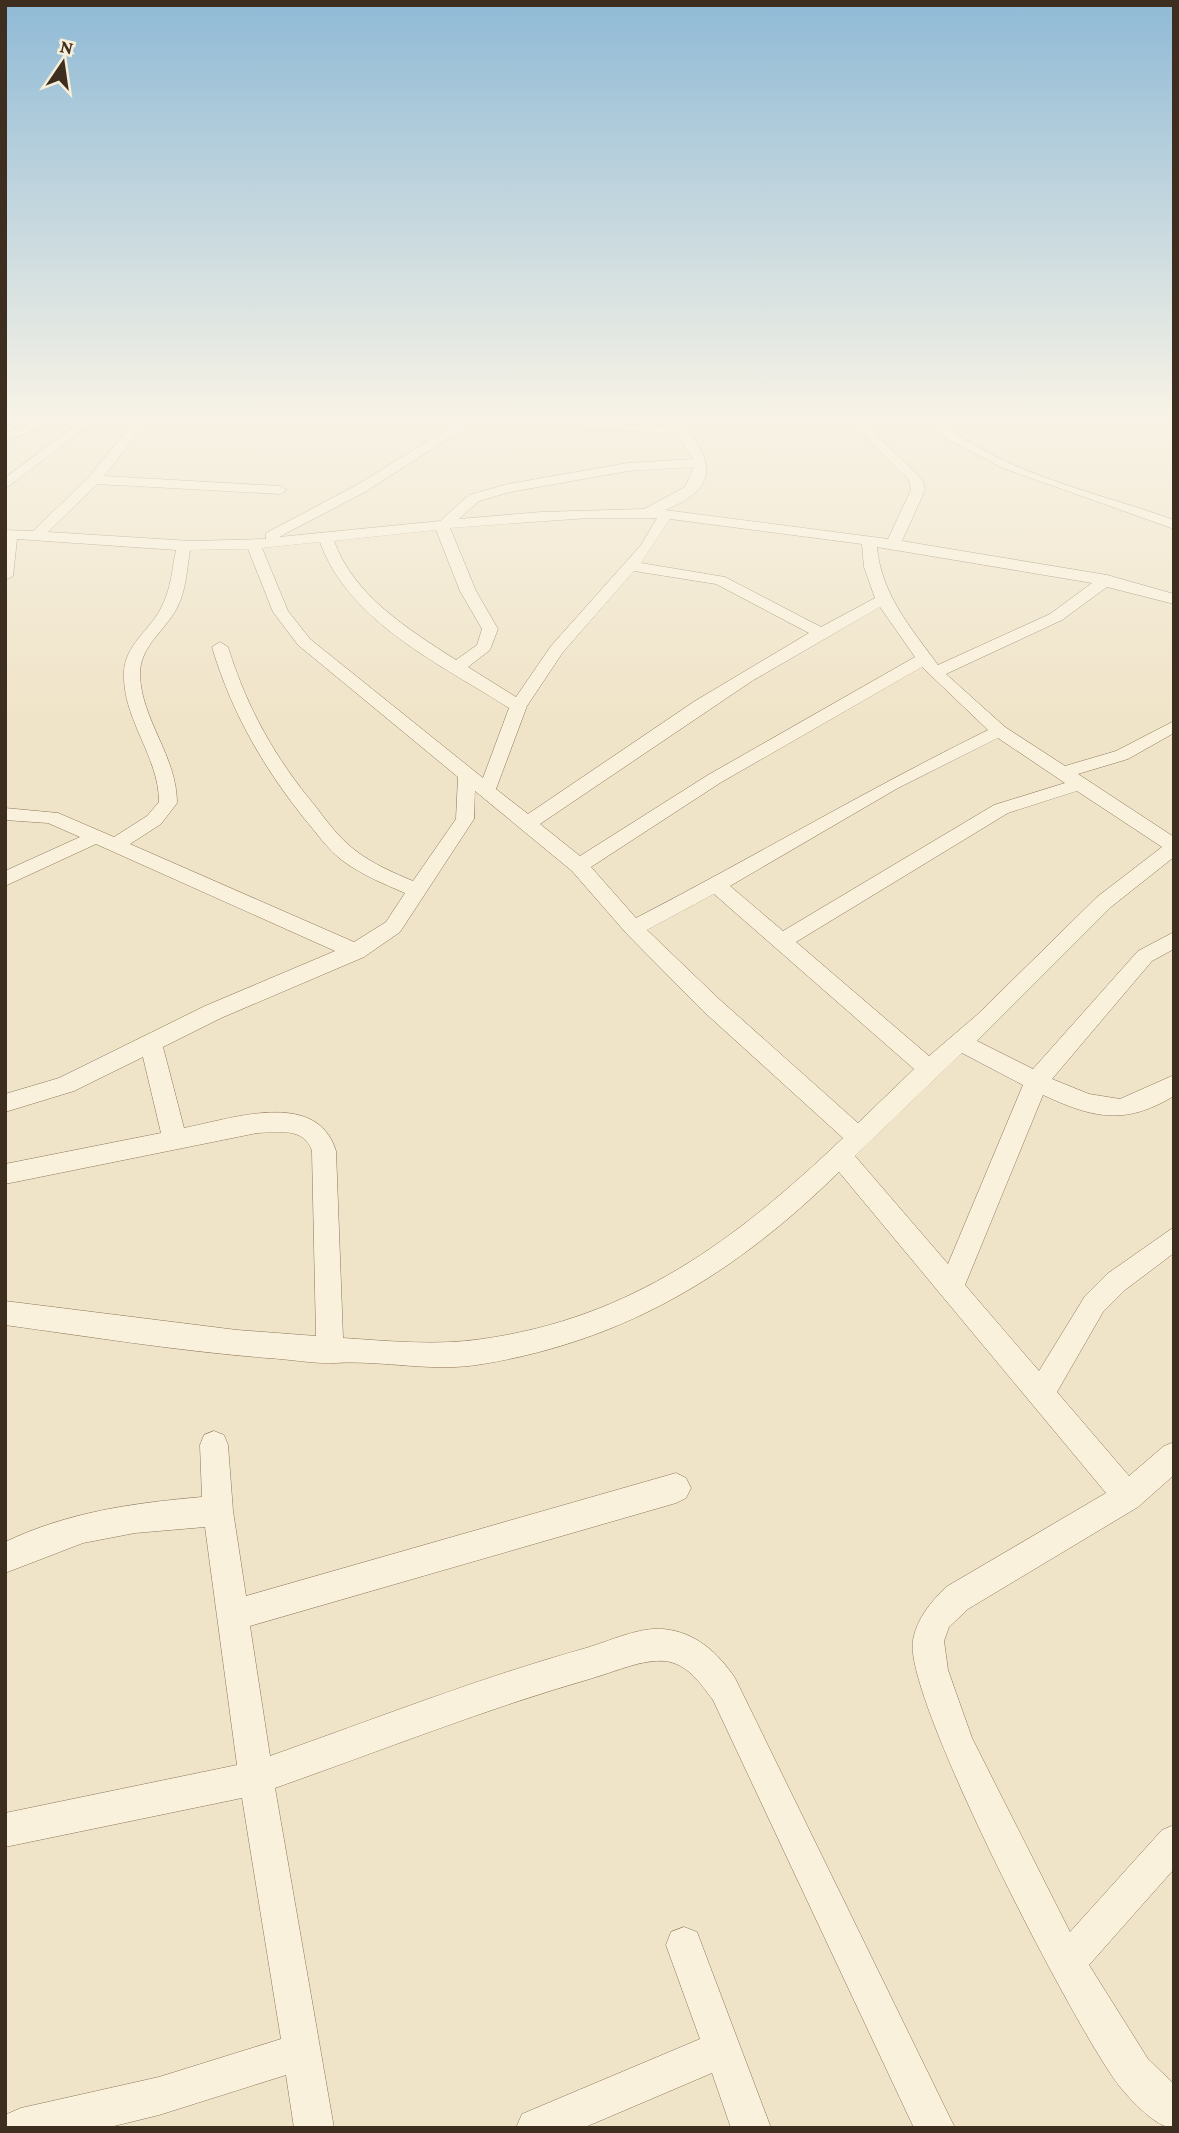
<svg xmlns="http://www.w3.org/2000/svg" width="1179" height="2133" viewBox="0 0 1179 2133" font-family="'Crimson Pro',serif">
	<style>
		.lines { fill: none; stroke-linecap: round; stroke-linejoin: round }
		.street-casing { stroke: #8d765c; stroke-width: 1 }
		.street { fill: #faf1dc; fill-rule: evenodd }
	</style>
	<rect width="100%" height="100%" fill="#f0e4c8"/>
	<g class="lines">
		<defs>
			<path id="street" d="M38,420H56L5,442V433Z
				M82,420H96L5,489V478Z
				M135,420H148L104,476L280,486L287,490L280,494L97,484L48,532L191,541L266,539V533L355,486L462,420H477L365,492L279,537L440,521L469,495L508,484L628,463L693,459L677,434L512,424L506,420L670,426L666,420H679C714,459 721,488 665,510L888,539L911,490L909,480L848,420H861L922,479L925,490L902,541L1107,575L1174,594V604L1107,587L1062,620L946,674L1005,727L1065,766L1116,751L1174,721V733L1128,759L1078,774L1174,837V857L1111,907L977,1041L1033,1069L1138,951L1174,932V949L1152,961L1052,1079L1089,1094L1120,1099L1174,1075V1096C1124,1126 1093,1118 1043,1095L965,1285L1039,1371L1085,1296L1107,1274L1174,1227V1253L1125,1290L1103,1312L1057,1392L1129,1476L1164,1446L1174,1442V1475L1138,1507L968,1609L949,1627L944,1641L948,1670L972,1738L1070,1932L1162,1830L1174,1825V1869L1089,1965L1148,2059L1174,2084V2128C1156,2128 1131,2100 1120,2087C1078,2034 902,1696 913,1640C917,1618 931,1602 946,1587L1106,1493L839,1172C736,1273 627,1340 483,1364C433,1373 385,1360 335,1363C314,1364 289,1359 267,1358C180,1351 92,1337 5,1325V1301L237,1330L316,1336L312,1151C305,1127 277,1132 257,1133L5,1184V1164L161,1133L143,1057L74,1091L5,1112V1094L59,1078L205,1006L335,951L96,844L5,886V871L80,837L48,823L5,820V808L58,813L114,837L147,816L159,802C159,756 122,719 124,672C125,645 150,630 161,608C171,590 172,569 176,550L17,539L13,576L5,580V530L33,531L89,477ZM694,467L685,487L644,509L541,512L459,519L479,501L510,492L628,471ZM589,518H657L641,545L551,646L516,697L468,667L490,650L498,629L476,591L450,528ZM670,519L862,544L864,567L875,598L821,627L725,577L641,563ZM436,530L460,591L482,629L477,645L456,660C408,629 354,596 334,541ZM320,542C348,622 442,665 509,708L483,778L310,639L288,611L262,548ZM877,547L1092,583L1050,614L938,665C911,628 881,594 877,547ZM248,549L273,612L298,645L458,777L456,819L413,881C394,873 373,864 356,851C340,839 328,823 316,807C275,758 247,708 228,647L220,642L212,647C231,711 262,765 303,817C316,832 327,849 343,861C362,875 384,884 405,893L386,922L354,942L130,844L161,824L177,803C177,756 141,720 140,674C140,646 165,631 177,608C186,591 187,569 190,550ZM634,571L716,584L809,633L695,701L528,814L496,789L527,706L563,652ZM880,607L915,657L708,775L580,856L540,824L752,681ZM922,667L988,730C868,789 754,857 636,918L591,867L720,783ZM998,738L1065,783L994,805L783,931L730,886L898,788ZM475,791L572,871L626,933L703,1011L843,1138C736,1240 632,1318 482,1339C436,1346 389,1341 343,1338L336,1151C317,1088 231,1119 184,1128L163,1047L221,1018L364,957L400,932L474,819ZM1077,791L1162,847L1097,897L978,1014L929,1056L796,942L1008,813ZM714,894L914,1069L858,1123L719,999L647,930ZM962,1053L1023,1085L948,1264L855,1156Z
				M926,420H940C999,473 1100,493 1174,520V529L1003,468L945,438Z
				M214,1431L224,1435L228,1445L233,1511L246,1596L676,1473L686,1478L691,1488L686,1498L676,1503L250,1626L270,1756C375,1719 479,1678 586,1648C610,1641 639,1627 663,1629C696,1632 718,1653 735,1678L955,2128H914L713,1700C700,1683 688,1664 665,1661C642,1659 614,1672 593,1678C485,1709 380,1751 275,1788L334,2128H294L286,2075L159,2115L106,2128H5L7,2114L21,2108L159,2077L281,2039L242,1798L5,1847V1813L237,1765L205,1527L135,1533L83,1543L5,1573V1542C68,1512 133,1503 202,1497L200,1445L204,1435Z
				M684,1927L697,1932L771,2128H731L712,2073L583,2128H516L522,2114L700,2039L666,1945L671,1932Z"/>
		</defs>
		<use href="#street" class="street-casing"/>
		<use href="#street" class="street"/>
	</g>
	<linearGradient id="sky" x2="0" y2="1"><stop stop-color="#8fbad6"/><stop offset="0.58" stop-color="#f8f3e6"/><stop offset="1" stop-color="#f8f3e6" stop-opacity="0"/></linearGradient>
	<rect width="1179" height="719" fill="url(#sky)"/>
	<rect width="1179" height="2133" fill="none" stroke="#3d2e20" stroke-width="14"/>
	<g transform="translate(63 63) rotate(13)" stroke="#f7eed8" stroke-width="5" paint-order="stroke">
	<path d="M0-5L12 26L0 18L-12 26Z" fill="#3d2e20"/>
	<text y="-10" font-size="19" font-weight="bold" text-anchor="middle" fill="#3d2e20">N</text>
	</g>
</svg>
